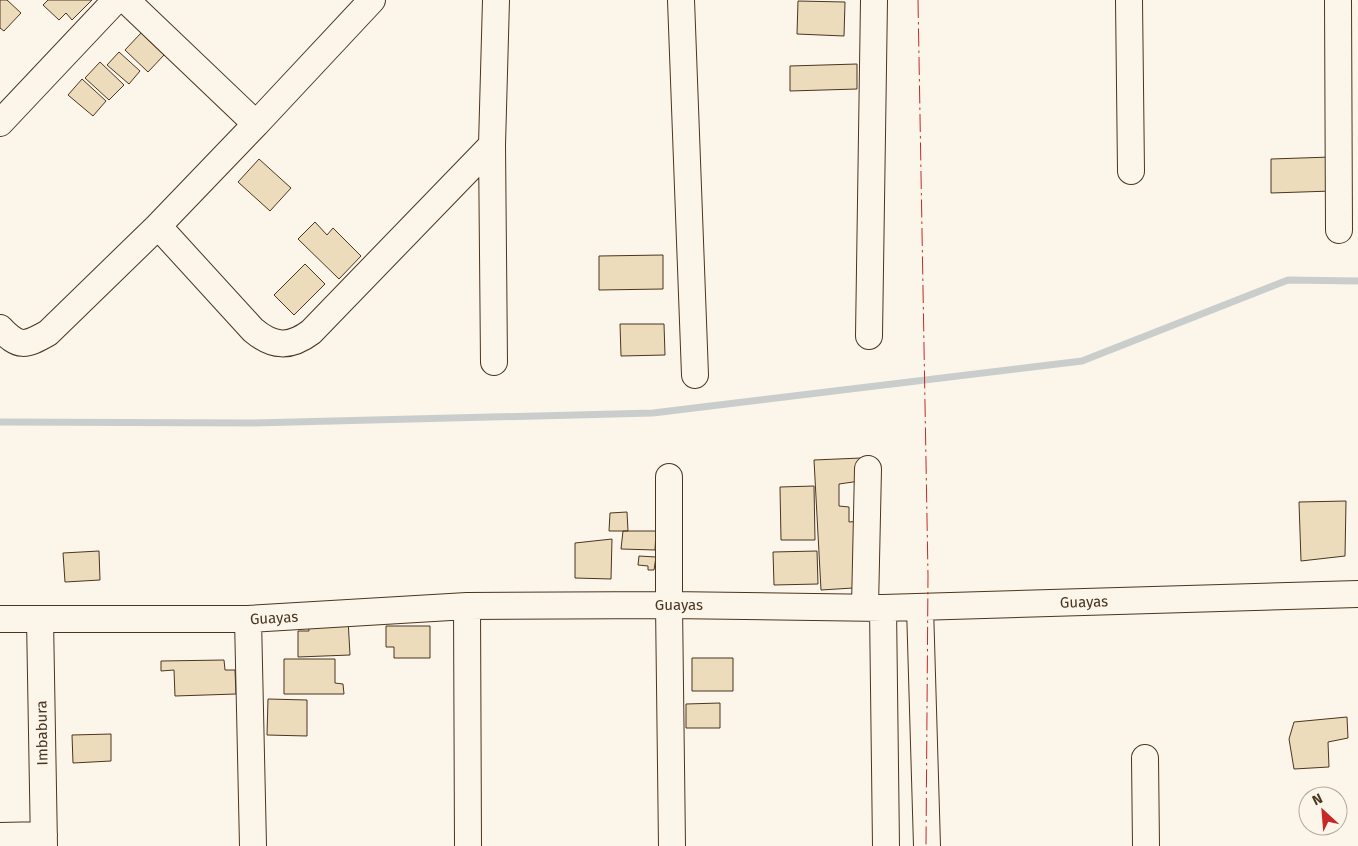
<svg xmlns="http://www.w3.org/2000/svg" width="1358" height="846" viewBox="0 0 1358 846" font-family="'Fira Sans',sans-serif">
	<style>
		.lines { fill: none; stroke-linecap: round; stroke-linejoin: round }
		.stream { stroke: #c9cecd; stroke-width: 7 }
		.building { fill: #ecdcbc; stroke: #4a3520 }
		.minor-casing { stroke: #4a3520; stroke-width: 28 }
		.minor { stroke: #fbf6e9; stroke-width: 26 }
		.power { stroke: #c62828; stroke-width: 1; stroke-dasharray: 18 4 2.5 4; stroke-linecap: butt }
		.labels { text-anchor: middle; stroke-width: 4; stroke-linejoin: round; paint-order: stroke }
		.street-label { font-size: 15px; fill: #4a3520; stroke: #fbf6e9 }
	</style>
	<rect width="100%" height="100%" fill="#fbf6e9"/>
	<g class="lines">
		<path class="stream" d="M0,422L254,423L653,413L1082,361L1288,280L1358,281"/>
	</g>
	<path class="building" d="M0,0H7L21,13L4,31L0,28Z
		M48,0H92L72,20L66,13L59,20L43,5Z
		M798,1L845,2L844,36L797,34Z
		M141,33L164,55L148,72L125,50Z
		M119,52L140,71L129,84L107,65Z
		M100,62L124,85L109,100L85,78Z
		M857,64V89L790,91V66Z
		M82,79L106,101L93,116L68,95Z
		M1331,157L1332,191L1271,193V159Z
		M259,159L291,188L270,211L238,182Z
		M315,222L327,235L333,228L361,256L339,279L298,239Z
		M663,255V289L599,290V256Z
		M305,264L325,284L294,315L274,295Z
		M620,324H664L665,355L621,356Z
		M861,458L860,481L839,484V506L849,507V522L862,521L853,588L821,590L814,460Z
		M814,486L815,540H781L780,487Z
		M1346,501L1345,556L1301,561L1299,502Z
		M627,512L628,531H609L610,513Z
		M623,531H656L655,550L621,549Z
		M612,539L611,579L575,578V543Z
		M99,551L100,580L65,582L63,553Z
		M817,551L818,584L774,585L773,552Z
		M639,556L656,557L654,570H648V566L638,565Z
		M348,619L350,655L298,657V631H309L308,620Z
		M386,626H430V658H394V647H386Z
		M692,658H733V691H692Z
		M284,659H335V683L343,684L344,694H284Z
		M224,660L225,670H235L236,694L175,696L174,670L161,671V661Z
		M268,699L307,700V736L267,735Z
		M720,703V728H686V704Z
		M1347,717L1348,738L1328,742L1329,767L1294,769L1289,739L1294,722Z
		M111,734V761L73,763L72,735Z"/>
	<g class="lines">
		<defs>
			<path id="minor" d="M126,0L256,124L158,226L253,330C273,347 290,348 311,332L492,145
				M681,0L695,375
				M1129,0L1131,171
				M1338,0L1339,230
				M0,123L116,0
				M256,124L372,0
				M0,328C19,348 25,346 48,333L158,226
				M869,336L874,0
				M494,362L492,145L496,0
				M669,477V605L672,846
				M467,606L468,846
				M865,607L868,469
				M920,607L927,846
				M883,608L886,846
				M0,619H248L467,606L669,605L883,608L1358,594
				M40,619L44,846
				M248,619L253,846
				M1145,758L1146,846
				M0,836L44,835"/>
		</defs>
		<use href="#minor" class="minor-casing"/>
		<use href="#minor" class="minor"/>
		<path class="power" d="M918,0L928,576L926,846"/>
	</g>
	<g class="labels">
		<g class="street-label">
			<text transform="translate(1084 602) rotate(-2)" y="5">Guayas</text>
			<text x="679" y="610">Guayas</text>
			<text transform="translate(274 618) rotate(-3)" y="5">Guayas</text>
			<text transform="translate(42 733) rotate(-91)" y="5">Imbabura</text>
		</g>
	</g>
	<g transform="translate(1323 811) rotate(334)"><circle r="24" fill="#fbf6e9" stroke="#b4a999"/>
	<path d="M0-4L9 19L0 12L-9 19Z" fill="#c62828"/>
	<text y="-8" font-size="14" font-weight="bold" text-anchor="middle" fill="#4a3520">N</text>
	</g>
</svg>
